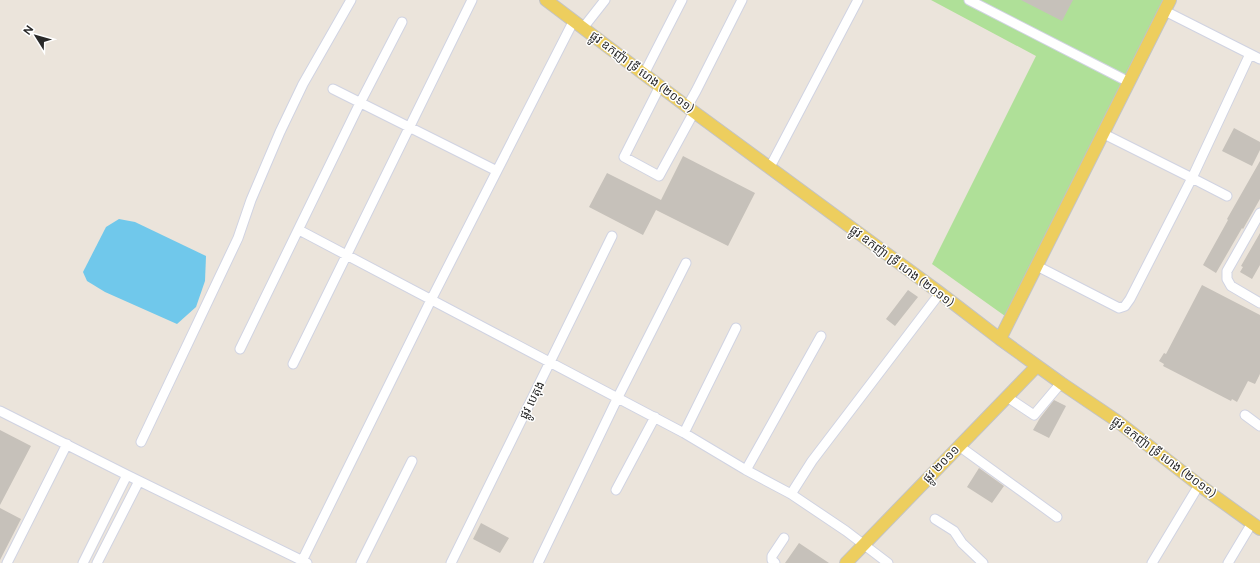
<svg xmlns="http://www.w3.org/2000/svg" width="1260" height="563" viewBox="0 0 1260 563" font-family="Figtree,'Noto Sans Khmer',sans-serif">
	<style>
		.green { fill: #afe098 }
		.water { fill: #70c8eb }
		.building { fill: #c6c1ba }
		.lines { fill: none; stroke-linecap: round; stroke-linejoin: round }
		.minor-casing { stroke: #d0d3e2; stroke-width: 11 }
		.major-casing { stroke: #c3c3c3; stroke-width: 14 }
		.minor { stroke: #fff; stroke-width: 9 }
		.major { stroke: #edce5e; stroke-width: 12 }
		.labels { text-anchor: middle; stroke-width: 3; stroke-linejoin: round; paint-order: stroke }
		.street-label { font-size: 12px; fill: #292929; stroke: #fff }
	</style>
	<rect width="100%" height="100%" fill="#ebe4db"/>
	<path class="green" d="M931,0H1165L1005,316L932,264L1036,56Z"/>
	<path class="water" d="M119,219L135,222L206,256L205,281L196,307L177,324L105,292L87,281L83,272L106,227Z"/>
	<path class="building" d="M1021,0H1073L1062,21Z
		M1234,128L1260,142V150L1252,166L1222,151Z
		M683,156L755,193L728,246L656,210L643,235L589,207L607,173L661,200Z
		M1260,161V199L1243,229L1242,228L1216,273L1203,265L1228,220L1227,219Z
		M1260,233V265L1252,279L1240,272L1243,267L1241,266Z
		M1202,285L1260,315V374L1255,384L1248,381L1237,402L1232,399L1231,401L1163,366L1164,364L1159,361L1164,353L1166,354Z
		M908,290L918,297L895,326L886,319Z
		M1054,400L1066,406L1049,438L1033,430L1040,418Z
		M0,430L31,446L0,505Z
		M979,468L1004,486L992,503L967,487Z
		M0,508L21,519L0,560Z
		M481,523L509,538L500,553L473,539Z
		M799,543L829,563H785Z"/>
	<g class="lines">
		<defs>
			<path id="minor" d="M969,0L1129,82
				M1165,11L1260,59
				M583,28L605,0
				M644,74L682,0
				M660,86L624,157L659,176L694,112
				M333,89L497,171
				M687,107L696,91L742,0
				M1104,134L1192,178L1227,196
				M770,167L858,0
				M1260,213L1227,271V279L1231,286L1260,303
				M299,230L684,433L746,470L791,494L846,531L888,563
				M1037,266L1119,308L1125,306L1130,299L1192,178L1250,54
				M240,349L360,103L402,22
				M293,364L472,0
				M1007,397L1034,415L1061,383
				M0,411L127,475L307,563
				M1245,415L1260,426
				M684,433L736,328
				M141,442L238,238L251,200L280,132L303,84L351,0
				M959,446L1057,517
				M746,470L821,336
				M616,490L655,417
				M791,494L812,461L940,293
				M935,519L954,531L962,543L983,563
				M7,563L67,444
				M83,563L127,475
				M97,563L139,481
				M301,563L431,300L574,20
				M361,563L412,461
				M451,563L612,236
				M538,563L618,397L686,263
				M775,563L772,560V556L784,538
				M1152,563L1199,485
				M1228,563L1252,523"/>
			<path id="major" d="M546,0L694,112L940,293L1000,339L1061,383L1117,421L1199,485L1260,529
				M1000,339L1170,0
				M846,563L1037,366"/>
		</defs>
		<use href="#minor" class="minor-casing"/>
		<use href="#major" class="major-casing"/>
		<use href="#minor" class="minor"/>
		<use href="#major" class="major"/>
	</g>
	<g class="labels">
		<g class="street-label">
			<text transform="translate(642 72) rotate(37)" y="4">ផ្លូវ ឧកញ៉ា ទ្រី ហេង (២០១១)</text>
			<text transform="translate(902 266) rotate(37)" y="4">ផ្លូវ ឧកញ៉ា ទ្រី ហេង (២០១១)</text>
			<text transform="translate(532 400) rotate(-63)" y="4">ផ្លូវ បេតុង</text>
			<text transform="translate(1164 457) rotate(37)" y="4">ផ្លូវ ឧកញ៉ា ទ្រី ហេង (២០១១)</text>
			<text transform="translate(941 464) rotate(-46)" y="4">ផ្លូវ ២០១១</text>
		</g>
	</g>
	<g transform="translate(36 36) rotate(307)" stroke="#ffffff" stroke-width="3" paint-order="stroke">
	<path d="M0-3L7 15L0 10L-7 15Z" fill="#292929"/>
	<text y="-6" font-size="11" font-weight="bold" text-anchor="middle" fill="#292929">N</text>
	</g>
</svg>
